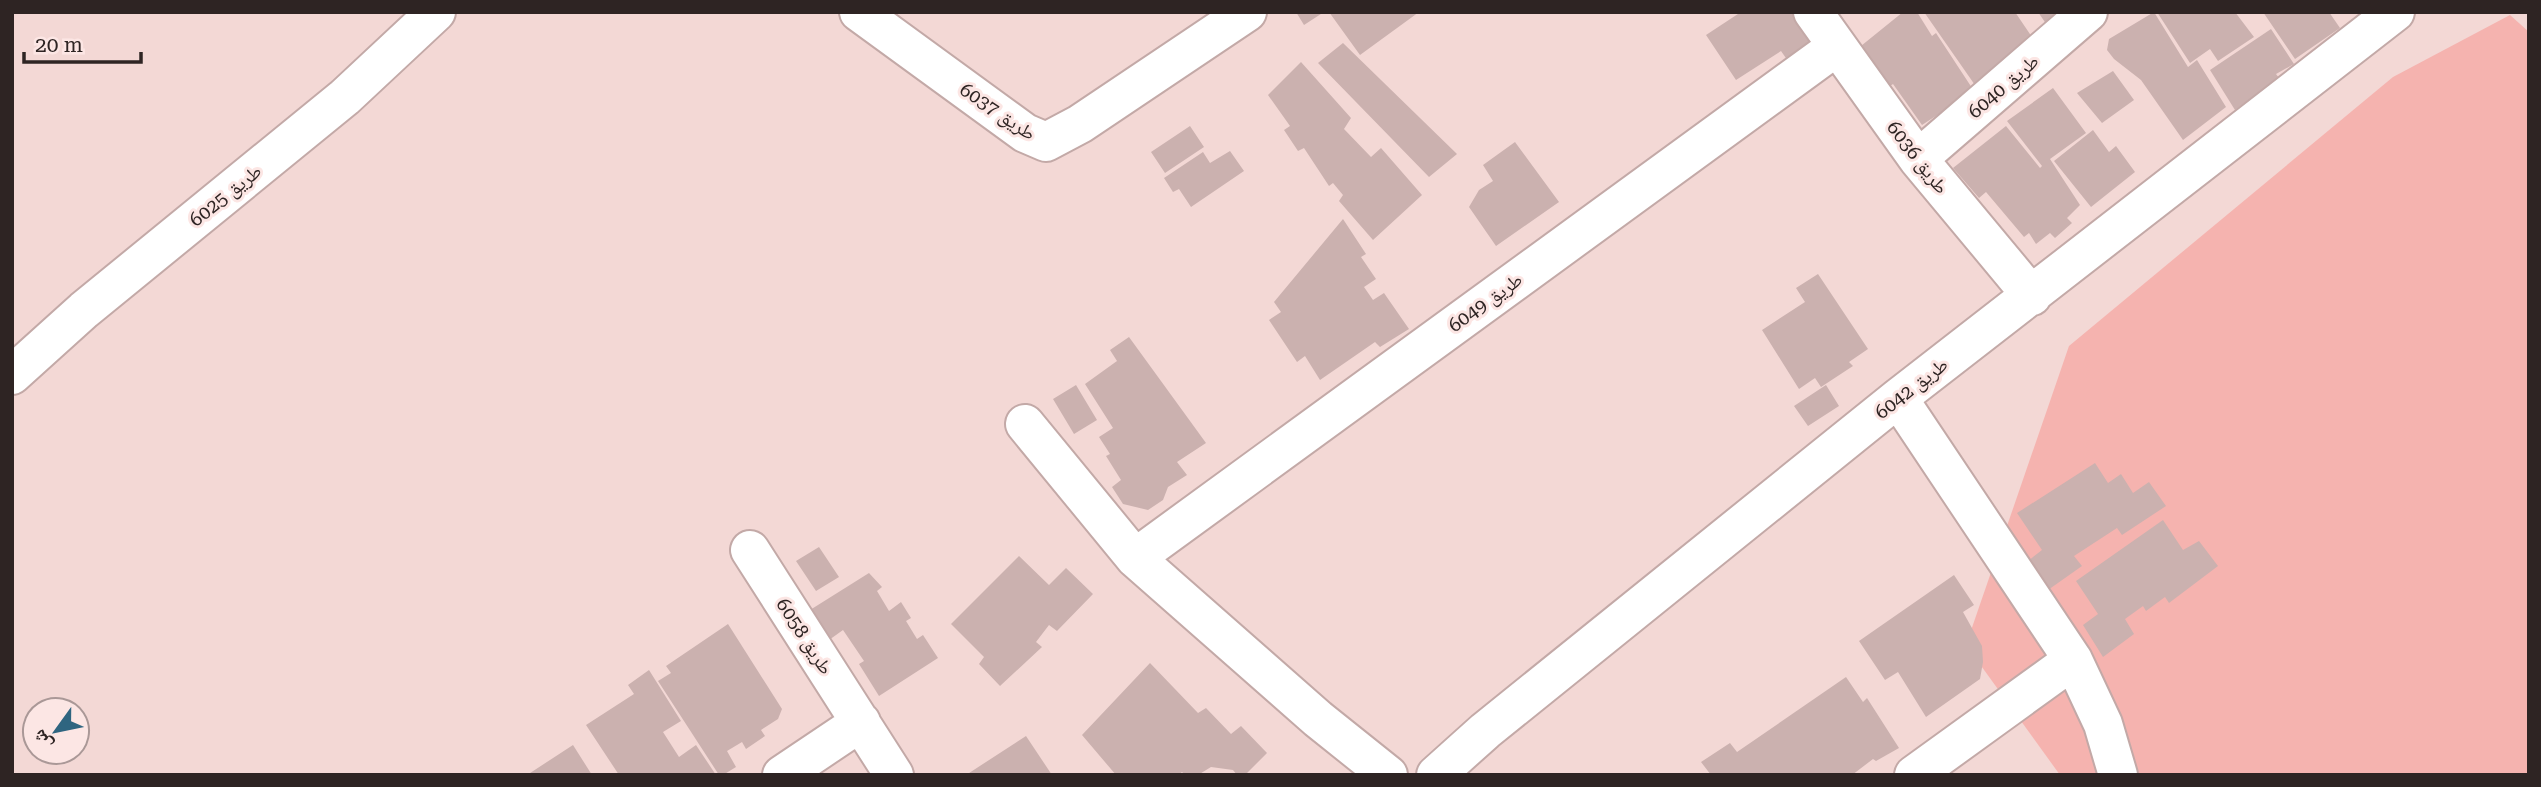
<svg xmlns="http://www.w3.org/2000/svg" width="2541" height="787" viewBox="0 0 2541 787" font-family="'Roboto Serif','Noto Naskh Arabic',serif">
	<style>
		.green { fill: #f5b3af }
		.building { fill: #cbb1af }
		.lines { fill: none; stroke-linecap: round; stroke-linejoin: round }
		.minor-casing { stroke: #c3a9a7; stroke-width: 42 }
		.minor { stroke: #fff; stroke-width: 38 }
		.labels { text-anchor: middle; stroke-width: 6; stroke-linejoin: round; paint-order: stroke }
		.street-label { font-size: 19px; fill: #2e2423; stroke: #fce6e4 }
	</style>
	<rect width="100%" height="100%" fill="#f3d8d5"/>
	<path class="green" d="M2510,15L2529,32V775H2060L1966,645L2069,346L2393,77Z"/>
	<path class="building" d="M1296,12H1324L1304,25Z
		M1329,12H1419L1360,55Z
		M1741,12H1801L1820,41L1788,61L1781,51L1736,80L1706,35Z
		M1903,12H1917L1932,36L1936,33L1974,91L1922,125L1893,84L1883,91L1856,50Z
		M1924,12H2015L2036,43L1977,88Z
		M2038,12H2080L2051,31Z
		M2154,12L2188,67L2197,60L2226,107L2183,140L2141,80L2114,59L2107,50L2109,39Z
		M2157,12H2235L2254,37L2218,61L2210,49L2190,63Z
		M2263,12H2329L2340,28L2295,59Z
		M2271,29L2294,64L2276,74L2279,78L2235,110L2210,70Z
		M1343,43L1457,154L1429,177L1318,63Z
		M1301,62L1351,118L1344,129L1371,157L1381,148L1422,195L1373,240L1339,201L1343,195L1333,183L1329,186L1304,148L1298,151L1284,130L1290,126L1268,95Z
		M2113,71L2134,100L2102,123L2077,93Z
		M2053,88L2086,133L2050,159L2080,205L2067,218L2072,223L2055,238L2050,233L2036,244L2029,233L2024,237L1986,192L1979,198L1953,168L2006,126L2040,168L2042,166L2007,121Z
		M1190,126L1204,147L1165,173L1151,152Z
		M2093,130L2109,152L2116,146L2135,172L2091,207L2054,161Z
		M1515,142L1559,202L1496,246L1469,207L1479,190L1493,181L1483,165Z
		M1230,151L1244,171L1191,207L1179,189L1173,192L1164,178L1203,152L1210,163Z
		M1343,219L1366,254L1361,257L1376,279L1364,287L1373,300L1384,293L1409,329L1380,347L1375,342L1320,380L1305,356L1297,362L1269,320L1281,312L1274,302Z
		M1818,274L1868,349L1849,362L1853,366L1821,387L1815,378L1799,389L1762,330L1805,302L1796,288Z
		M1129,337L1206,443L1177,462L1187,475L1168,487L1163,500L1148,510L1123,504L1112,487L1121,480L1106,456L1110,454L1099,437L1113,428L1085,384L1117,361L1110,350Z
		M1076,385L1097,420L1074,434L1053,399Z
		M1826,385L1839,406L1808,426L1794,406Z
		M2095,463L2108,483L2121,474L2133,493L2149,482L2166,506L2122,535L2117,528L2074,556L2082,566L2048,590L2028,561L2042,550L2017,513Z
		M2163,520L2183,550L2199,541L2218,566L2169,603L2165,597L2146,611L2143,606L2125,619L2134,634L2103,657L2083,625L2098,614L2076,581Z
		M819,547L839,577L816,591L796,561Z
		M1019,556L1049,585L1066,568L1093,594L1057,631L1049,625L1036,642L1042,647L1000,686L979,664L984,657L951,624Z
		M869,573L882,587L877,591L889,611L901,602L911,618L906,621L917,639L923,635L938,658L879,696L859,664L864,661L843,630L829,640L810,610Z
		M1954,575L1974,605L1963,612L1982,646L1983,662L1980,679L1926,717L1898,672L1885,680L1859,641Z
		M728,624L782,709L778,719L761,730L765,736L746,749L742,742L727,751L736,767L723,775H719L658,681L671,673L666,666Z
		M1150,663L1198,713L1206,708L1231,734L1241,726L1267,753L1245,775H1237L1233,770L1211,767L1198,775H1185L1182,772L1178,775H1116L1082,735Z
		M649,670L681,721L663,732L679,757L696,745L716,775H619L586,725L634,694L628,685Z
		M1846,677L1863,702L1867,698L1899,748L1876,761L1873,759L1852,775H1711L1701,762L1730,743L1737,752Z
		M1026,736L1052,775H966Z
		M573,745L592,775H527Z"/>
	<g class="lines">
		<defs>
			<path id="minor" d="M859,12L1025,133L1046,142L1080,124L1247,12
				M1813,12L1918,159L2032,296
				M1918,159L2088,12
				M12,375L84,310L345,97L436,12
				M1898,398L2073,660L2103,724L2118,775
				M1025,424L1135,558L1318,719L1388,775
				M750,550L894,775
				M1135,558L1836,47
				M782,775L861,722
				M1436,775L1485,731L1898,398L2395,12
				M1914,775L2073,660"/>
		</defs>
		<use href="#minor" class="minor-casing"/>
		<use href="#minor" class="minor"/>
	</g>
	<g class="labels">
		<g class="street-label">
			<text transform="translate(2003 86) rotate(-41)" y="7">طريق 6040</text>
			<text transform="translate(998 111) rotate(34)" y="7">طريق 6037</text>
			<text transform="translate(1918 157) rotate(52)" y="7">طريق 6036</text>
			<text transform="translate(225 195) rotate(-39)" y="7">طريق 6025</text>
			<text transform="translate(1485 302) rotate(-36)" y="7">طريق 6049</text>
			<text transform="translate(1911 388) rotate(-38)" y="7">طريق 6042</text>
			<text transform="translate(805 636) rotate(57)" y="7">طريق 6058</text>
		</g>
	</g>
	<rect width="2541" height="787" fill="none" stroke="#2e2423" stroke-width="28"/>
	<g transform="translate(56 731) rotate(237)"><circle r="33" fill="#fce6e4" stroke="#aa9897" stroke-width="2"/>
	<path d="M0-5L12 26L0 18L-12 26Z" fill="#2f6580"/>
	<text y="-10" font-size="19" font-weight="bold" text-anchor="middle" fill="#2e2423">ش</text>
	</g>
	<path d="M24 52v10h117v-10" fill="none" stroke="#2e2423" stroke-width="3.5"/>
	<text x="35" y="52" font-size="21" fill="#2e2423" stroke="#fce6e4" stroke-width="5" paint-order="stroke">20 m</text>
</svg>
